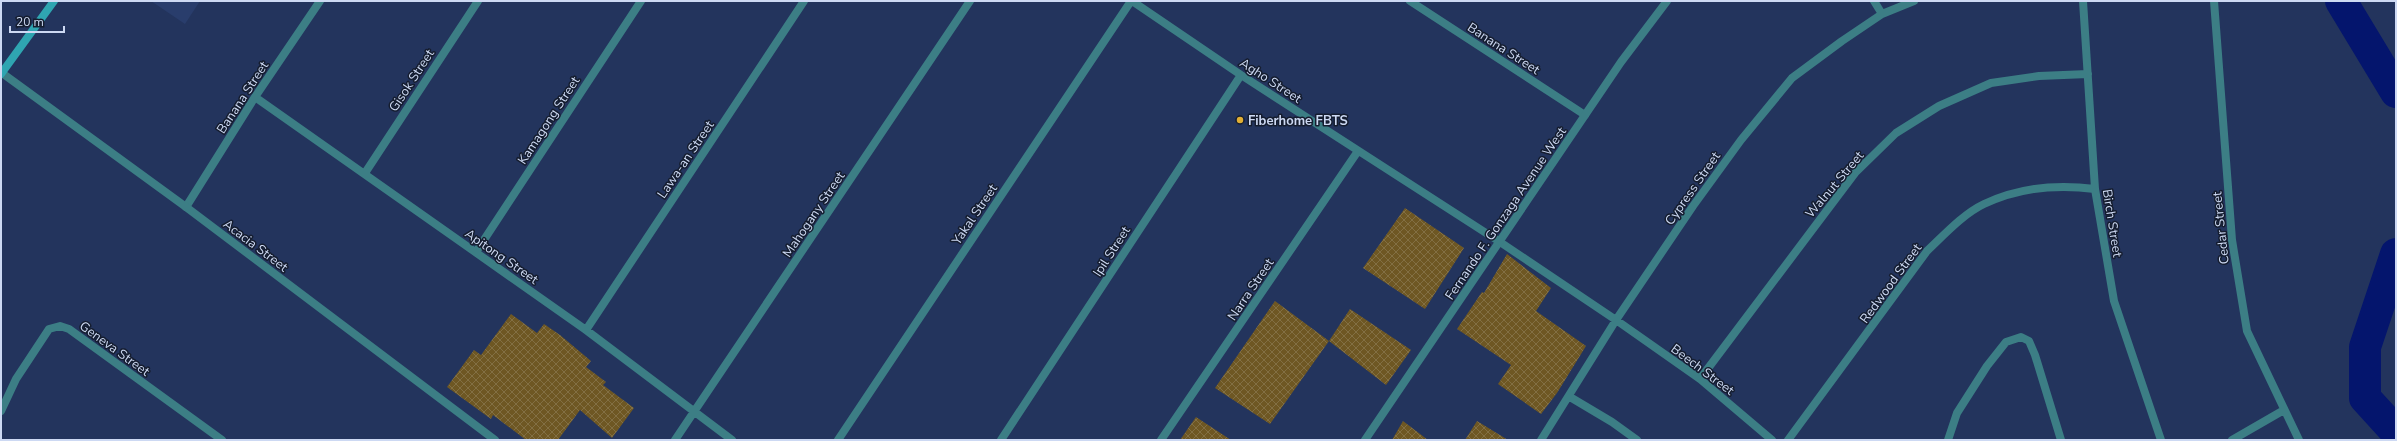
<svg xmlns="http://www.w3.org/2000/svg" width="2397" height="441" viewBox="0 0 2397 441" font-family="'Nunito Sans',sans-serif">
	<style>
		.built { fill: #293d6c }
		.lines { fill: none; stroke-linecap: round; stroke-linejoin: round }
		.river { stroke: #04156d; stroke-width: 32 }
		.building { fill: url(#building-cross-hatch) }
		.minor { stroke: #3c7e85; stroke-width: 8 }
		.tertiary { stroke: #3c7e85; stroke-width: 8 }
		.secondary { stroke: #2fa5b1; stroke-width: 8 }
		.poi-dot { fill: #e1af34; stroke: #151d2f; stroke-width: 1.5 }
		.labels { text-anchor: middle; stroke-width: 3; stroke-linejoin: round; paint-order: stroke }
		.street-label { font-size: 13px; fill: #cdd9f3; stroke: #151d2f }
		.poi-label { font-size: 13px; font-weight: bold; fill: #cdd9f3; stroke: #151d2f; text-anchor: start }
	</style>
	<defs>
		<pattern id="building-cross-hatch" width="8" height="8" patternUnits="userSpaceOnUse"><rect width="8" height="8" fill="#6e5723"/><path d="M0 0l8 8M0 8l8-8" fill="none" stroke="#826f43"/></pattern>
	</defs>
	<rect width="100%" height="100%" fill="#23345d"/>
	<path class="built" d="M151,1H200L185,24Z"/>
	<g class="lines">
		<path class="river" d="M2341,1L2396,92
			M2396,254L2365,347V398L2396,432"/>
	</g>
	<path class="building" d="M1405,208L1464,248L1425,309L1363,268Z
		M1507,254L1551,288L1536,311L1586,346L1557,393L1541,414L1498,384L1511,365L1457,329L1482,292L1484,293Z
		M1275,301L1329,341L1270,424L1215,388Z
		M1350,309L1411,350L1386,385L1329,341Z
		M511,314L537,333L544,324L560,335L591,361L586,367L606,382L603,385L634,408L612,438L580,410L558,440H526L493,415L491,419L447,387L474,350L481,355Z
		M1196,417L1231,440H1180Z
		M1403,421L1428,440H1392Z
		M1477,421L1508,440H1465Z"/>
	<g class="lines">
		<path class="minor" d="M1132,1L1241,75L1500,242L1616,320L1700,379L1772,440
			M1410,1L1585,115
			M1874,1L1882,14
			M2083,1L2095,189L2114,301L2161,440
			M2214,1L2232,240L2247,331L2299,440
			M255,97L586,330L732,440
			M365,173L478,1
			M186,207L255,97L320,1
			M476,252L641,1
			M586,330L804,1
			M1700,379L1855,173L1896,133L1939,106L1991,83L2039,76L2088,74
			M1570,397L1612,422L1637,440
			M1,411L16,379L49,329L60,326L69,329L222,440
			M675,440L970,1
			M838,440L1131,1
			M1001,440L1241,75
			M1161,440L1358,151
			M1541,440L1616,320L1693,206L1741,140L1792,78L1842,41L1882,14L1914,1
			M1788,440L1927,251C1944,235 1963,214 1984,204C2020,187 2057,184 2095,189
			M1948,440L1957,413L1987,366L2006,342L2021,337L2029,341L2035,355L2061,440
			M2232,440L2284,410"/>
		<path class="tertiary" d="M2,73L186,207L495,440
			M1365,440L1621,62L1667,1"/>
		<path class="secondary" d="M1,74L54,1"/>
	</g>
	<circle class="poi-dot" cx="1240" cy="120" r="4"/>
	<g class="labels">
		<g class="street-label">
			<text transform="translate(1504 48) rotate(33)" y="5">Banana Street</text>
			<text transform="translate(411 80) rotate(-57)" y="5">Gisok Street</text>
			<text transform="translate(1271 80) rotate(33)" y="5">Agho Street</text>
			<text transform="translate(242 97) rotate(-57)" y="5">Banana Street</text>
			<text transform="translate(548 120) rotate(-57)" y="5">Kamagong Street</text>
			<text transform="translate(685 159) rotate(-56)" y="5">Lawa-an Street</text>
			<text transform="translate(1834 184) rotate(-50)" y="5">Walnut Street</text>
			<text transform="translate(1692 188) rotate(-55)" y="5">Cypress Street</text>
			<text transform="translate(1505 213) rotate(-56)" y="5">Fernando F. Gonzaga Avenue West</text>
			<text transform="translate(813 214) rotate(-56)" y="5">Mahogany Street</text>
			<text transform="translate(974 214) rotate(-56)" y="5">Yakal Street</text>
			<text transform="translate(2113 223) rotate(81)" y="5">Birch Street</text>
			<text transform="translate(2220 228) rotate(-96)" y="5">Cedar Street</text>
			<text transform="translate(256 245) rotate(37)" y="5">Acacia Street</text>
			<text transform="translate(1111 251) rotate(-57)" y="5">Ipil Street</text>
			<text transform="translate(502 256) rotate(35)" y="5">Apitong Street</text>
			<text transform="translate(1890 283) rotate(-54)" y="5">Redwood Street</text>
			<text transform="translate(1250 289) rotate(-56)" y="5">Narra Street</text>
			<text transform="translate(115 348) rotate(36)" y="5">Geneva Street</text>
			<text transform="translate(1703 369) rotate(37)" y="5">Beech Street</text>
		</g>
		<g class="poi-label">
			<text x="1248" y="125">Fiberhome FBTS</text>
		</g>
	</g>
	<rect width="2397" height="441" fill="none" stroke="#cdd9f3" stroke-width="4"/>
	<path d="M10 26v6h54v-6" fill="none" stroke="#cdd9f3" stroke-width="2"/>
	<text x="16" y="26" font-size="12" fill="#cdd9f3" stroke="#151d2f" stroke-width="3" paint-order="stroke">20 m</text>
</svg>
